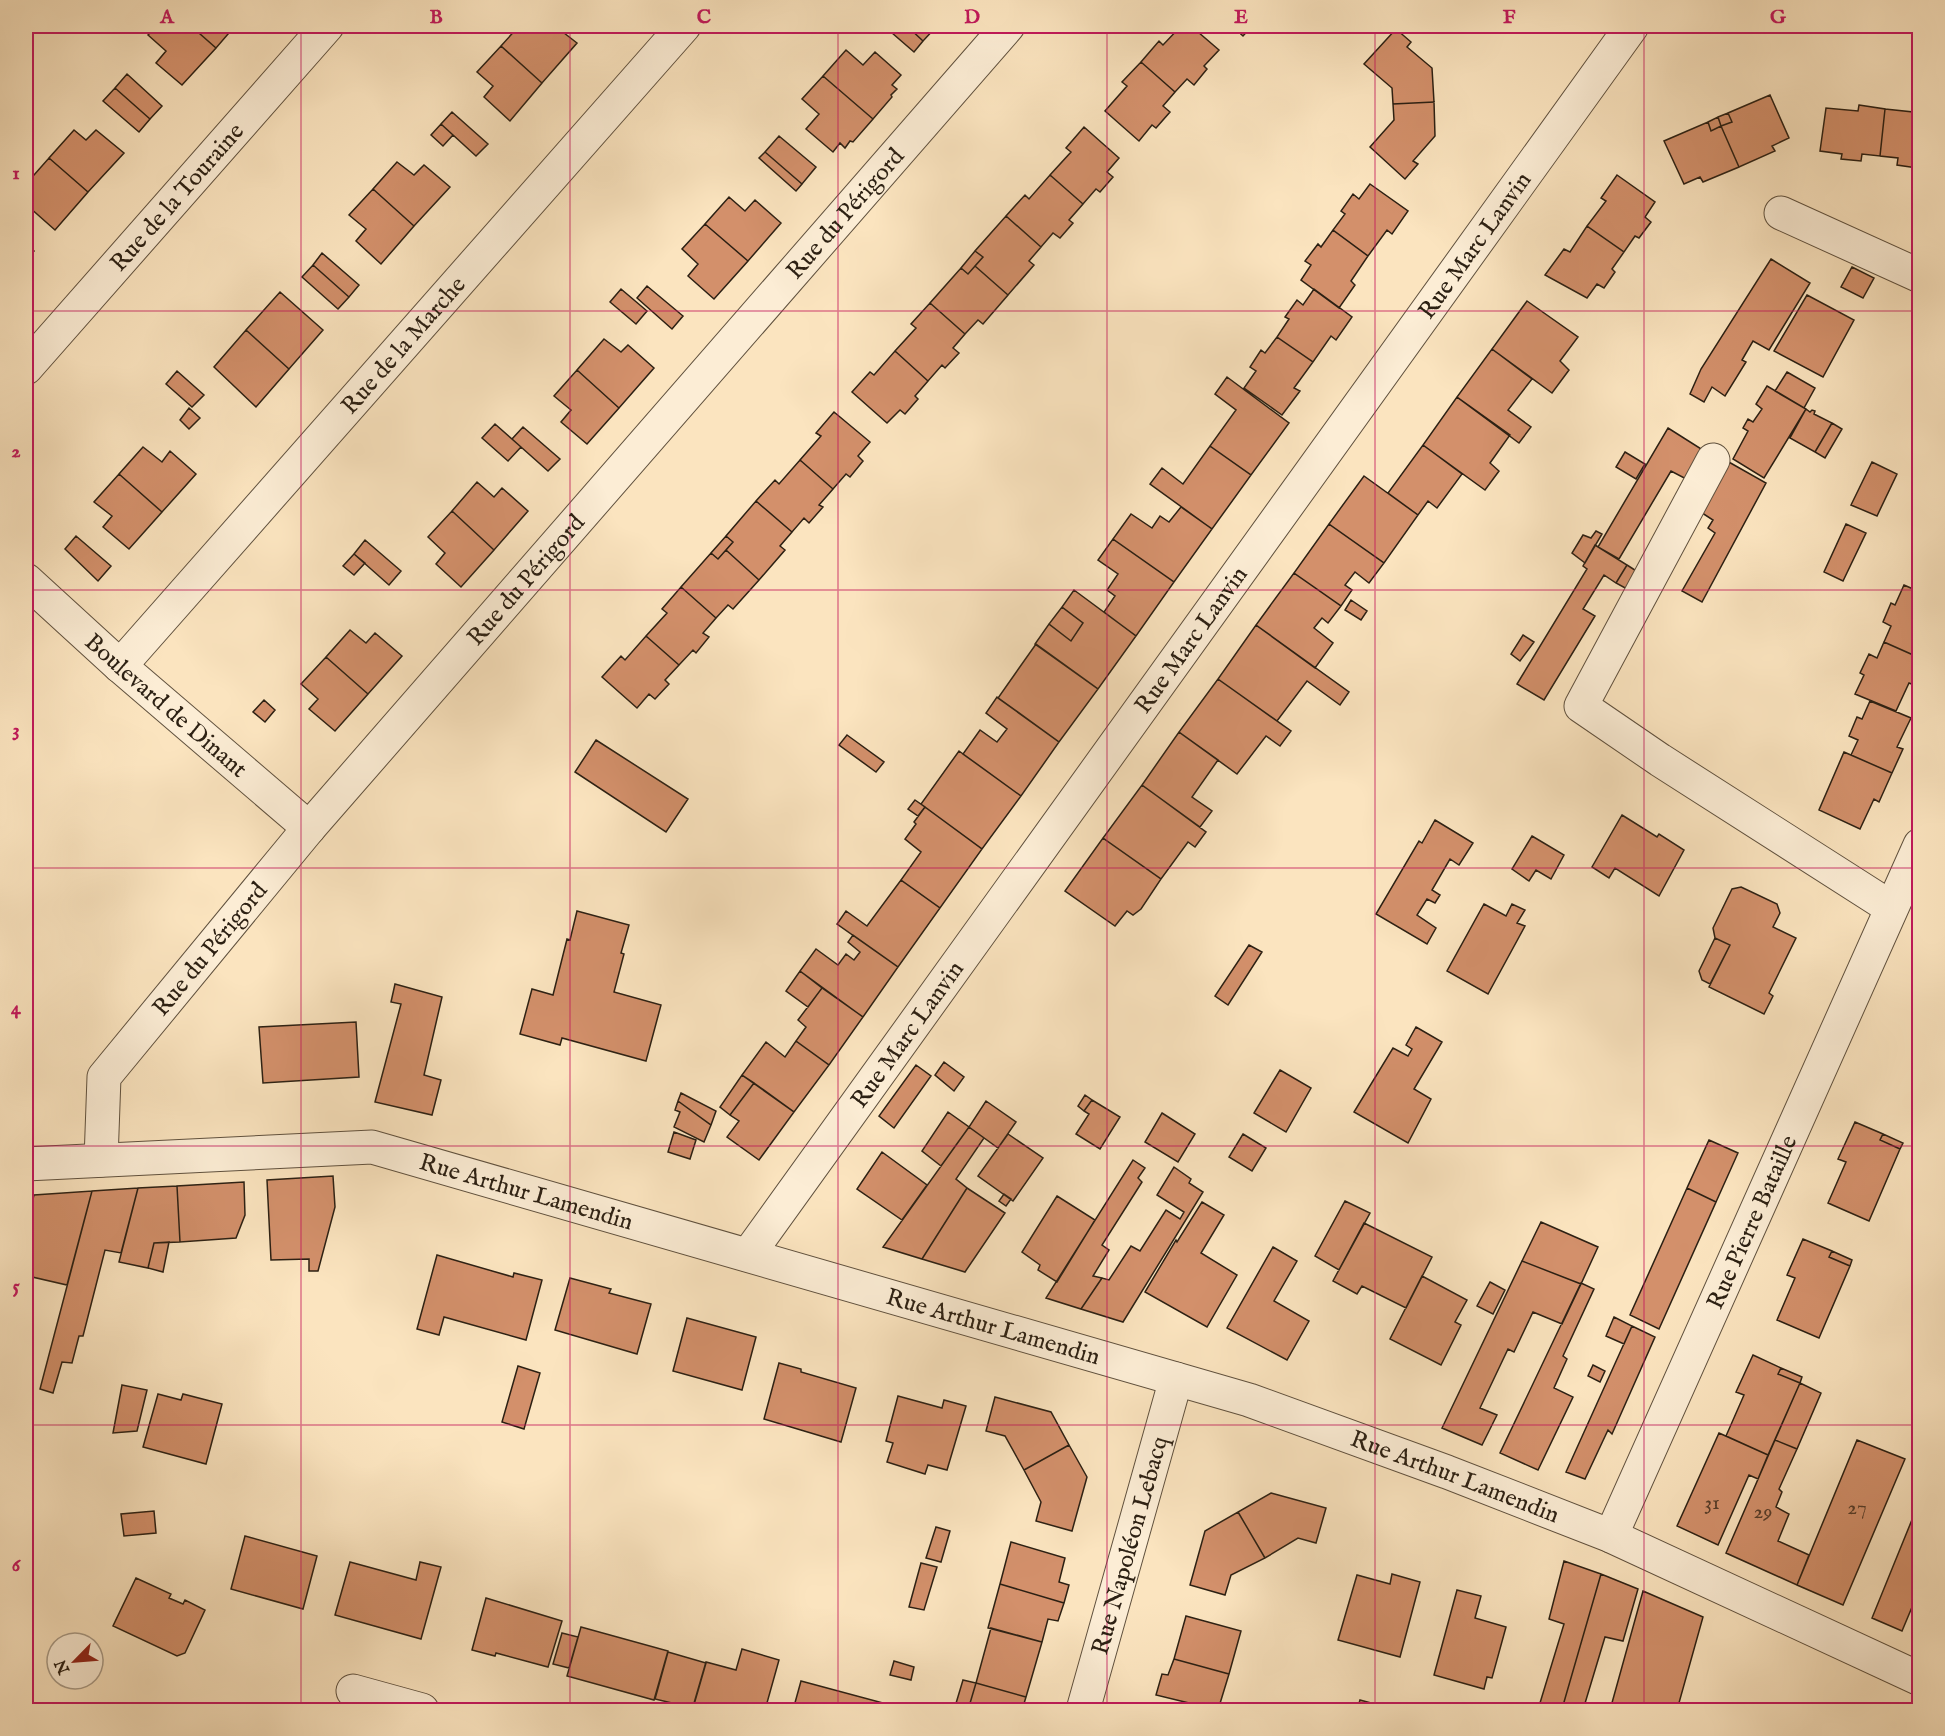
<svg xmlns="http://www.w3.org/2000/svg" width="1945" height="1736" viewBox="0 0 1945 1736" font-family="'IM FELL English',serif">
	<style>
		.building { fill: #d3906b; stroke: #2c2013; stroke-width: 1.5 }
		.lines { fill: none; stroke-linecap: round; stroke-linejoin: round }
		.minor-casing { stroke: #60513e; stroke-width: 35 }
		.minor { stroke: #fcedd5; stroke-width: 33 }
		.grid { fill: none; stroke: #c2185b; stroke-width: 1.5; stroke-opacity: 0.55 }
		.labels { text-anchor: middle; stroke-width: 4.5; stroke-linejoin: round; paint-order: stroke }
		.number-label { font-size: 21px; fill: #563c29 }
		.street-label { font-size: 24px; fill: #2c2013; stroke: #fcedd5 }
		.neatline { fill: none; stroke: #c2185b; stroke-width: 2 }
		.grid-label { font-size: 20px; text-anchor: middle; font-weight: bold; fill: #c2185b }
	</style>
	<rect width="100%" height="100%" fill="#fbe4bf"/>
	<filter id="stains"><feTurbulence type="fractalNoise" baseFrequency=".00333" numOctaves="4"/><feColorMatrix values="0 0 0 0 .2 0 0 0 0 .09 0 0 0 0 .02 0 0 0 .5 -.17"/></filter>
	<radialGradient id="worn" r=".72"><stop offset=".6" stop-color="#630" stop-opacity="0"/><stop offset="1" stop-color="#630" stop-opacity=".3"/></radialGradient>
	<path class="building" d="M157,26H191L216,48L182,85L156,63L166,51L148,35Z
		M191,26H235L216,48Z
		M519,26H535L542,31L547,26H555L577,43L542,83L501,46Z
		M884,26H907L923,41L914,52Z
		M907,26H937L923,41Z
		M1181,26H1191L1219,50L1204,66L1207,69L1194,85L1187,79L1175,92L1141,62L1159,41L1163,45Z
		M1232,26H1252L1243,36Z
		M1396,29L1411,42L1407,47L1432,68L1434,102L1393,104L1392,88L1364,64Z
		M501,46L542,83L510,121L484,97L493,86L477,72Z
		M846,50L863,65L875,52L901,75L892,85L897,89L891,95L892,97L873,119L823,76Z
		M1141,62L1175,92L1163,106L1170,112L1156,128L1152,125L1139,141L1105,111L1127,86L1122,82Z
		M127,74L162,106L150,119L115,88Z
		M823,76L873,119L853,142L850,141L845,148L840,143L833,152L806,129L819,114L802,99Z
		M115,88L150,119L139,132L103,101Z
		M1770,95L1789,138L1772,146L1775,151L1739,167L1721,126L1732,122L1728,113Z
		M1434,102L1435,136L1413,161L1418,164L1405,179L1370,147L1394,120L1393,104Z
		M1859,105L1885,109L1880,156L1862,154L1861,161L1841,159L1842,154L1820,151L1826,108L1858,111Z
		M1885,109L1913,112L1912,119L1920,120V164L1918,163L1917,168L1897,165L1898,158L1880,156Z
		M452,112L488,144L476,156L441,124Z
		M1728,113L1732,122L1721,126L1718,117Z
		M1718,117L1721,126L1711,131L1708,122Z
		M1708,122L1711,131L1721,126L1739,167L1703,182L1700,177L1684,184L1664,141Z
		M441,124L453,135L443,146L431,135Z
		M1084,127L1119,158L1107,172L1113,177L1100,192L1096,189L1083,204L1050,175L1071,152L1066,148Z
		M74,130L86,140L96,130L124,153L88,192L49,158Z
		M779,136L816,167L802,184L765,152Z
		M765,152L802,184L796,191L759,158Z
		M49,158L88,192L55,230L29,207L32,204L26,198V184Z
		M397,162L414,175L424,165L450,187L414,226L373,189Z
		M1050,175L1083,204L1069,220L1073,223L1060,238L1053,233L1041,247L1006,216L1025,195L1029,199Z
		M1617,175L1655,202L1645,217L1651,222L1639,238L1635,236L1624,252L1587,226L1606,201L1601,198Z
		M1370,184L1408,211L1392,234L1387,230L1368,256L1333,230L1345,214L1341,211L1353,194L1359,199Z
		M373,189L414,226L381,264L356,241L366,229L349,215Z
		M729,197L745,211L755,200L781,223L748,261L705,224Z
		M1006,216L1041,247L1029,261L1034,265L1008,295L975,266L983,257L975,251Z
		M705,224L748,261L714,299L688,276L698,264L682,249Z
		M1587,226L1624,252L1612,269L1615,272L1604,288L1597,284L1587,298L1545,275L1564,249L1570,252Z
		M1333,230L1368,256L1351,281L1355,285L1339,308L1301,280L1311,265L1305,261L1318,244L1321,247Z
		M26,243L34,251L26,260Z
		M975,251L983,257L968,274L961,268Z
		M322,253L359,285L349,297L313,265Z
		M1771,259L1810,283L1769,350L1753,341L1742,360L1746,362L1725,396L1712,387L1704,402L1690,394L1701,369Z
		M313,265L349,297L338,309L302,277Z
		M975,266L1008,295L983,324L978,320L965,334L930,303L961,268L968,274Z
		M1852,267L1874,278L1863,298L1841,287Z
		M647,286L683,316L672,329L637,298Z
		M621,289L647,311L636,324L610,302Z
		M1314,289L1352,317L1336,340L1331,336L1313,362L1277,337L1289,319L1285,317L1297,300L1303,305Z
		M280,292L323,330L289,369L246,330Z
		M1807,295L1854,320L1823,377L1774,351Z
		M1527,301L1578,337L1560,361L1569,370L1552,393L1492,349Z
		M930,303L965,334L953,348L959,353L945,368L942,365L928,381L895,351L916,328L911,324Z
		M246,330L289,369L256,407L214,367Z
		M1277,337L1313,362L1294,388L1300,391L1282,415L1244,388L1256,371L1250,367L1261,350L1265,353Z
		M604,339L621,352L628,345L654,368L619,408L577,370Z
		M1492,349L1532,379L1508,410L1531,427L1519,443L1457,397Z
		M895,351L928,381L915,396L918,399L905,414L900,410L887,423L852,392L870,372L874,375Z
		M577,370L619,408L587,444L561,422L571,410L554,396Z
		M177,371L204,395L192,407L166,384Z
		M1787,372L1815,388L1804,408L1775,391Z
		M1227,377L1289,423L1251,475L1210,446L1236,410L1215,394Z
		M1767,386L1806,409L1764,478L1733,459L1748,431L1743,428L1748,419L1753,422L1762,409L1756,404Z
		M1457,397L1510,435L1490,463L1499,471L1485,490L1423,445Z
		M189,408L200,418L189,429L180,420Z
		M1806,409L1810,412L1812,410L1815,411L1814,414L1832,423L1815,452L1790,438Z
		M834,412L870,442L858,456L863,461L850,477L846,474L833,489L800,460L821,436L816,433Z
		M1832,423L1842,429L1825,458L1815,452Z
		M495,424L521,447L508,461L482,438Z
		M523,427L560,459L548,471L512,439Z
		M1668,428L1706,452L1690,481L1671,471L1619,559L1598,547Z
		M1423,445L1462,474L1437,508L1428,501L1418,515L1388,493Z
		M1210,446L1251,475L1212,529L1150,484L1162,468L1183,484Z
		M143,447L162,462L170,451L196,474L162,512L119,474Z
		M1625,452L1645,464L1636,479L1616,467Z
		M800,460L833,489L819,505L823,507L809,523L804,518L792,532L756,501L775,480L779,484Z
		M1727,461L1766,483L1702,602L1682,591L1715,533L1708,528L1713,520L1699,511Z
		M1872,462L1897,474L1877,516L1851,505Z
		M119,474L162,512L129,549L103,527L112,516L94,502Z
		M1364,476L1418,515L1384,563L1329,524Z
		M477,482L494,497L502,488L528,511L494,550L452,511Z
		M756,501L792,532L780,546L785,550L759,580L726,550L733,542L726,536Z
		M1181,507L1212,529L1174,582L1113,539L1131,514L1152,528L1160,516L1169,522Z
		M452,511L494,550L461,587L436,564L445,553L428,537Z
		M1329,524L1384,563L1369,583L1355,572L1345,585L1352,590L1341,606L1294,573Z
		M1846,524L1866,533L1843,581L1824,572Z
		M1596,531L1602,534L1585,563L1572,553L1583,535L1591,538Z
		M76,536L111,566L98,581L65,549Z
		M726,536L733,542L718,559L711,553Z
		M1113,539L1174,582L1136,636L1104,612L1115,596L1107,590L1118,574L1098,560Z
		M365,540L401,571L389,585L354,554Z
		M1595,545L1627,565L1616,583L1604,575L1583,609L1595,616L1544,700L1517,684L1587,569L1583,566Z
		M726,550L759,580L733,609L728,605L716,618L681,587L711,553L718,559Z
		M354,554L365,563L354,575L343,566Z
		M1627,565L1638,572L1627,589L1616,583Z
		M1294,573L1341,606L1328,623L1322,618L1314,628L1333,643L1315,668L1256,625Z
		M1904,585L1920,592V658L1884,642L1891,626L1883,622L1891,603L1895,605Z
		M681,587L716,618L703,633L709,637L696,653L693,650L679,665L646,636L667,613L662,609Z
		M1074,590L1136,636L1098,689L1035,644L1049,624L1071,641L1083,623L1062,607Z
		M1351,600L1367,611L1361,620L1345,610Z
		M1062,607L1083,623L1071,641L1049,624Z
		M1256,625L1349,692L1340,705L1307,681L1277,721L1218,679Z
		M350,630L366,643L375,633L402,656L368,694L326,657Z
		M1523,635L1534,642L1520,661L1511,654Z
		M646,636L679,665L665,680L669,684L655,699L649,694L637,708L602,677L621,656L625,660Z
		M1884,642L1920,658V673L1914,685L1909,683L1896,711L1855,694L1864,675L1860,673L1869,654L1877,658Z
		M1036,644L1098,689L1059,742L998,698Z
		M326,657L368,694L335,731L309,709L318,699L301,684Z
		M1218,679L1291,731L1280,746L1266,736L1237,774L1179,732Z
		M997,697L1059,742L1021,796L963,754L980,730L997,742L1007,729L986,713Z
		M264,700L275,710L265,722L253,712Z
		M1870,701L1911,718L1897,747L1903,749L1892,773L1851,755L1858,740L1849,736L1857,717L1862,719Z
		M1179,732L1218,760L1192,797L1212,811L1200,827L1142,785Z
		M847,735L884,762L876,772L839,745Z
		M596,740L688,799L666,832L575,772Z
		M959,751L1021,796L982,849L921,804Z
		M1844,752L1892,773L1879,802L1874,799L1860,829L1819,810Z
		M1142,785L1206,832L1195,847L1188,842L1161,879L1103,838Z
		M915,800L925,807L918,816L908,809Z
		M925,807L982,849L940,908L901,880L921,852L905,839L916,824L914,822Z
		M1622,815L1657,837L1659,834L1684,850L1659,896L1615,868L1609,878L1592,867Z
		M1435,820L1473,843L1459,865L1450,859L1432,890L1440,895L1435,903L1427,899L1417,915L1436,928L1427,944L1376,914L1419,841L1422,843Z
		M1532,836L1564,855L1551,879L1536,870L1529,881L1512,869Z
		M1103,838L1161,879L1141,909L1133,915L1127,911L1115,926L1065,891Z
		M901,880L940,908L898,967L837,924L846,911L867,926Z
		M1741,887L1777,904L1780,913L1773,927L1796,938L1769,993L1773,996L1764,1014L1709,987L1730,945L1715,938L1713,928L1732,889Z
		M1484,904L1506,916L1512,904L1525,910L1517,923L1525,926L1488,994L1447,971Z
		M577,911L629,925L621,953L624,954L614,992L661,1005L646,1061L562,1038L560,1045L520,1034L532,989L553,995L567,939L570,940Z
		M853,935L898,967L863,1017L800,971L816,949L838,965L846,954L854,960L860,952L848,942Z
		M1715,938L1730,945L1710,984L1702,980L1699,971Z
		M1249,945L1262,952L1228,1005L1215,996Z
		M800,971L822,988L808,1007L786,991Z
		M395,984L442,997L424,1075L441,1080L432,1115L375,1102L401,1004L391,1002Z
		M822,988L863,1017L829,1065L796,1041L806,1027L798,1020Z
		M356,1022L359,1077L263,1083L259,1027Z
		M1416,1027L1442,1042L1414,1089L1431,1099L1408,1143L1354,1112L1393,1048L1408,1056L1412,1049L1406,1045Z
		M796,1041L829,1065L794,1112L742,1075L766,1042L785,1057Z
		M944,1062L964,1077L954,1091L935,1075Z
		M916,1065L931,1076L894,1128L879,1116Z
		M1280,1070L1311,1088L1286,1132L1254,1113Z
		M742,1075L754,1083L730,1115L720,1107Z
		M754,1083L794,1112L759,1160L727,1137L739,1121L730,1115Z
		M681,1093L716,1111L711,1125L678,1101Z
		M1085,1095L1092,1100L1084,1111L1078,1106Z
		M1092,1100L1120,1117L1100,1149L1076,1134L1089,1114L1084,1111Z
		M678,1101L711,1125L704,1142L674,1127L680,1112L675,1110Z
		M986,1101L1016,1122L998,1148L969,1127Z
		M948,1112L969,1127L941,1166L922,1151Z
		M1162,1113L1195,1134L1178,1162L1145,1142Z
		M1855,1122L1883,1134L1880,1140L1900,1149L1869,1221L1828,1203L1846,1162L1838,1159Z
		M969,1127L984,1138L956,1179L967,1188L922,1259L883,1247Z
		M674,1132L696,1140L690,1159L668,1152Z
		M1008,1134L1043,1158L1013,1201L978,1176Z
		M1243,1134L1266,1148L1252,1171L1229,1157Z
		M1883,1134L1903,1143L1900,1149L1880,1140Z
		M1709,1140L1738,1153L1716,1202L1687,1188Z
		M882,1152L927,1185L902,1220L857,1189Z
		M1133,1160L1145,1168L1138,1178L1142,1182L1102,1245L1109,1250L1093,1276L1102,1278L1081,1309L1046,1298Z
		M1174,1167L1191,1179L1189,1183L1203,1192L1123,1322L1081,1309L1102,1278L1109,1280L1131,1246L1140,1251L1166,1210L1180,1219L1184,1212L1157,1195Z
		M333,1176L335,1207L318,1271H309V1259L271,1260L267,1180Z
		M244,1182L245,1215L236,1238L180,1242L177,1186Z
		M177,1186L180,1242L154,1243L148,1268L119,1262L138,1188Z
		M138,1188L121,1253L105,1250L83,1336H79L72,1363L62,1362L53,1393L40,1389L92,1191Z
		M967,1188L1005,1213L965,1272L922,1259Z
		M1687,1188L1716,1202L1659,1329L1630,1315Z
		M92,1191L67,1285L32,1277L26,1302V1225L34,1195Z
		M1004,1194L1011,1199L1006,1206L999,1201Z
		M26,1195H34L26,1225Z
		M1057,1196L1095,1220L1057,1282L1038,1270L1040,1265L1022,1252Z
		M1345,1201L1370,1213L1339,1270L1315,1256Z
		M1202,1202L1224,1215L1201,1253L1237,1275L1207,1327L1145,1292L1176,1240L1177,1242Z
		M1541,1222L1598,1247L1581,1284L1522,1261Z
		M1364,1223L1432,1257L1406,1308L1362,1286L1357,1294L1333,1281Z
		M1803,1239L1832,1251L1829,1257L1850,1266L1819,1338L1777,1320L1795,1278L1787,1275Z
		M169,1242L163,1272L148,1268L154,1243Z
		M1273,1247L1297,1261L1274,1301L1309,1321L1287,1360L1227,1328Z
		M1832,1251L1852,1260L1850,1266L1829,1257Z
		M437,1255L513,1277L514,1273L542,1280L526,1340L444,1317L439,1335L417,1329Z
		M1522,1261L1581,1284L1562,1324L1533,1312L1514,1352L1508,1349L1480,1408L1497,1415L1482,1445L1442,1428Z
		M1422,1276L1467,1300L1455,1322L1461,1325L1441,1365L1390,1339Z
		M570,1278L611,1289L609,1293L651,1304L637,1354L555,1330Z
		M1490,1282L1505,1290L1493,1314L1477,1306Z
		M1581,1283L1594,1289L1563,1356L1567,1359L1554,1388L1573,1397L1538,1470L1500,1453Z
		M1614,1317L1632,1326L1624,1344L1606,1336Z
		M687,1318L756,1337L742,1390L673,1371Z
		M1632,1326L1655,1337L1612,1434L1608,1430L1585,1479L1566,1472Z
		M1753,1355L1781,1368L1778,1374L1800,1383L1768,1455L1726,1436L1744,1395L1736,1392Z
		M779,1363L801,1369V1372L856,1388L841,1442L764,1419Z
		M1593,1365L1605,1371L1600,1382L1588,1376Z
		M518,1366L540,1373L524,1429L502,1422Z
		M1781,1368L1802,1377L1800,1383L1778,1374Z
		M1800,1383L1821,1393L1797,1449L1775,1440Z
		M122,1385L147,1390L137,1431L113,1433Z
		M158,1394L181,1400L183,1394L222,1404L206,1464L143,1447Z
		M898,1396L942,1408L944,1400L966,1406L947,1470L928,1465L925,1474L887,1462L893,1443L886,1441Z
		M995,1397L1051,1412L1069,1445L1024,1470L1005,1436L986,1431Z
		M1719,1433L1768,1455L1758,1479L1749,1475L1718,1545L1677,1526Z
		M1775,1440L1797,1449L1779,1489L1782,1492L1776,1507L1789,1514L1778,1541L1809,1555L1797,1585L1726,1553Z
		M1857,1440L1905,1459L1843,1605L1797,1585Z
		M1069,1445L1087,1477L1072,1531L1036,1521L1041,1502L1024,1470Z
		M1271,1493L1326,1508L1316,1543L1298,1538L1265,1558L1238,1512Z
		M1920,1500V1588L1902,1631L1872,1618Z
		M154,1511L156,1533L124,1536L121,1514Z
		M1238,1512L1265,1558L1231,1575L1225,1595L1190,1585L1205,1531Z
		M936,1527L950,1531L941,1562L926,1558Z
		M245,1536L317,1556L303,1609L231,1589Z
		M1011,1542L1065,1558L1059,1582L1069,1585L1064,1603L1000,1584Z
		M1564,1561L1601,1574L1562,1709L1540,1703L1564,1624L1549,1619Z
		M350,1562L416,1580L420,1562L441,1567L421,1639L335,1615Z
		M921,1563L937,1567L924,1610L909,1607Z
		M1392,1574L1420,1582L1400,1657L1338,1640L1357,1575L1390,1584Z
		M1601,1574L1638,1589L1623,1641L1605,1637L1583,1710H1570L1562,1709Z
		M136,1578L171,1594L169,1598L183,1604L185,1600L205,1610L185,1653L177,1656L113,1626Z
		M1000,1584L1064,1603L1058,1621L1048,1619L1042,1642L988,1628Z
		M1457,1590L1481,1596L1475,1618L1506,1627L1492,1678L1487,1677L1484,1689L1434,1675Z
		M1643,1591L1703,1617L1677,1710H1610Z
		M486,1598L562,1621L548,1667L496,1653L495,1656L472,1650Z
		M1186,1616L1241,1631L1229,1674L1174,1659Z
		M581,1627L668,1651L654,1700L567,1676Z
		M991,1628L1042,1642L1026,1697L976,1683Z
		M562,1633L578,1637L569,1668L553,1664Z
		M742,1649L779,1660L765,1710H692L706,1662L736,1670Z
		M668,1652L706,1663L693,1708L655,1699Z
		M1174,1659L1229,1674L1218,1710L1156,1695L1162,1674L1168,1675Z
		M894,1661L914,1667L911,1680L890,1675Z
		M963,1680L976,1683L968,1710H954Z
		M801,1681L883,1703L881,1710H793Z
		M976,1683L1026,1697L1022,1710H968Z
		M1360,1700L1397,1710H1357Z"/>
	<g class="lines">
		<defs>
			<g id="minor">
				<path d="M1781,213L1920,276"/>
				<path id="s1" d="M26,368L327,26"/>
				<path d="M1713,460L1581,706L1660,760L1890,907"/>
				<path id="s2" d="M26,580L120,666L309,828"/>
				<path id="s3" d="M120,666L684,26"/>
				<path id="s4" d="M101,1160L104,1077L309,828L1008,26"/>
				<path id="s5" d="M26,1164L372,1147L1249,1400L1447,1472L1611,1536L1920,1679"/>
				<path id="s6" d="M748,1255L1632,26"/>
				<path id="s7" d="M1611,1536L1920,845"/>
				<path d="M353,1691L422,1710"/>
				<path id="s8" d="M1083,1710L1176,1379"/>
			</g>
		</defs>
		<use href="#minor" class="minor-casing"/>
		<use href="#minor" class="minor"/>
	</g>
	<path class="grid" d="M301,26V1710M570,26V1710M838,26V1710M1107,26V1710M1375,26V1710M1644,26V1710M26,311H1920M26,590H1920M26,868H1920M26,1146H1920M26,1425H1920"/>
	<g class="labels">
		<g class="number-label">
			<text x="1712" y="1509">31</text>
			<text x="1857" y="1514">27</text>
			<text x="1763" y="1518">29</text>
		</g>
		<g class="street-label">
			<text dy="8" stroke="none"><textPath href="#s1" startOffset="228">Rue de la Touraine</textPath></text>
			<text dy="8" stroke="none"><textPath href="#s4" startOffset="1221">Rue du Périgord</textPath></text>
			<text dy="8" stroke="none"><textPath href="#s6" startOffset="1244">Rue Marc Lanvin</textPath></text>
			<text dy="8" stroke="none"><textPath href="#s3" startOffset="428">Rue de la Marche</textPath></text>
			<text dy="8" stroke="none"><textPath href="#s4" startOffset="735">Rue du Périgord</textPath></text>
			<text dy="8" stroke="none"><textPath href="#s6" startOffset="758">Rue Marc Lanvin</textPath></text>
			<text dy="8" stroke="none"><textPath href="#s2" startOffset="188">Boulevard de Dinant</textPath></text>
			<text dy="8" stroke="none"><textPath href="#s4" startOffset="249">Rue du Périgord</textPath></text>
			<text dy="8" stroke="none"><textPath href="#s6" startOffset="272">Rue Marc Lanvin</textPath></text>
			<text dy="8" stroke="none"><textPath href="#s5" startOffset="507">Rue Arthur Lamendin</textPath></text>
			<text dy="8" stroke="none"><textPath href="#s7" startOffset="344">Rue Pierre Bataille</textPath></text>
			<text dy="8" stroke="none"><textPath href="#s5" startOffset="993">Rue Arthur Lamendin</textPath></text>
			<text dy="8" stroke="none"><textPath href="#s5" startOffset="1479">Rue Arthur Lamendin</textPath></text>
			<text dy="8" stroke="none"><textPath href="#s8" startOffset="171">Rue Napoléon Lebacq</textPath></text>
		</g>
	</g>
	<rect width="1945" height="1736" fill="none" stroke="#fbe4bf" stroke-width="66"/>
	<g transform="translate(75 1661) rotate(245)"><circle r="28" fill="#fcedd5" stroke="#a99b87" stroke-width="1.5"/>
	<path d="M0-4.5L10 22L0 15L-10 22Z" fill="#8f2418"/>
	<text y="-9" font-size="16" font-weight="bold" text-anchor="middle" fill="#2c2013">N</text>
	</g>
	<rect x="33" y="33" width="1879" height="1670" class="neatline"/>
	<g class="grid-label">
		<text x="167" y="23">A</text>
		<text x="436" y="23">B</text>
		<text x="704" y="23">C</text>
		<text x="972" y="23">D</text>
		<text x="1241" y="23">E</text>
		<text x="1509" y="23">F</text>
		<text x="1778" y="23">G</text>
		<text x="16" y="179">1</text>
		<text x="16" y="457">2</text>
		<text x="16" y="736">3</text>
		<text x="16" y="1014">4</text>
		<text x="16" y="1292">5</text>
		<text x="16" y="1571">6</text>
	</g>
	<rect width="100%" height="100%" filter="url(#stains)"/>
	<rect width="100%" height="100%" fill="url(#worn)"/>
</svg>
